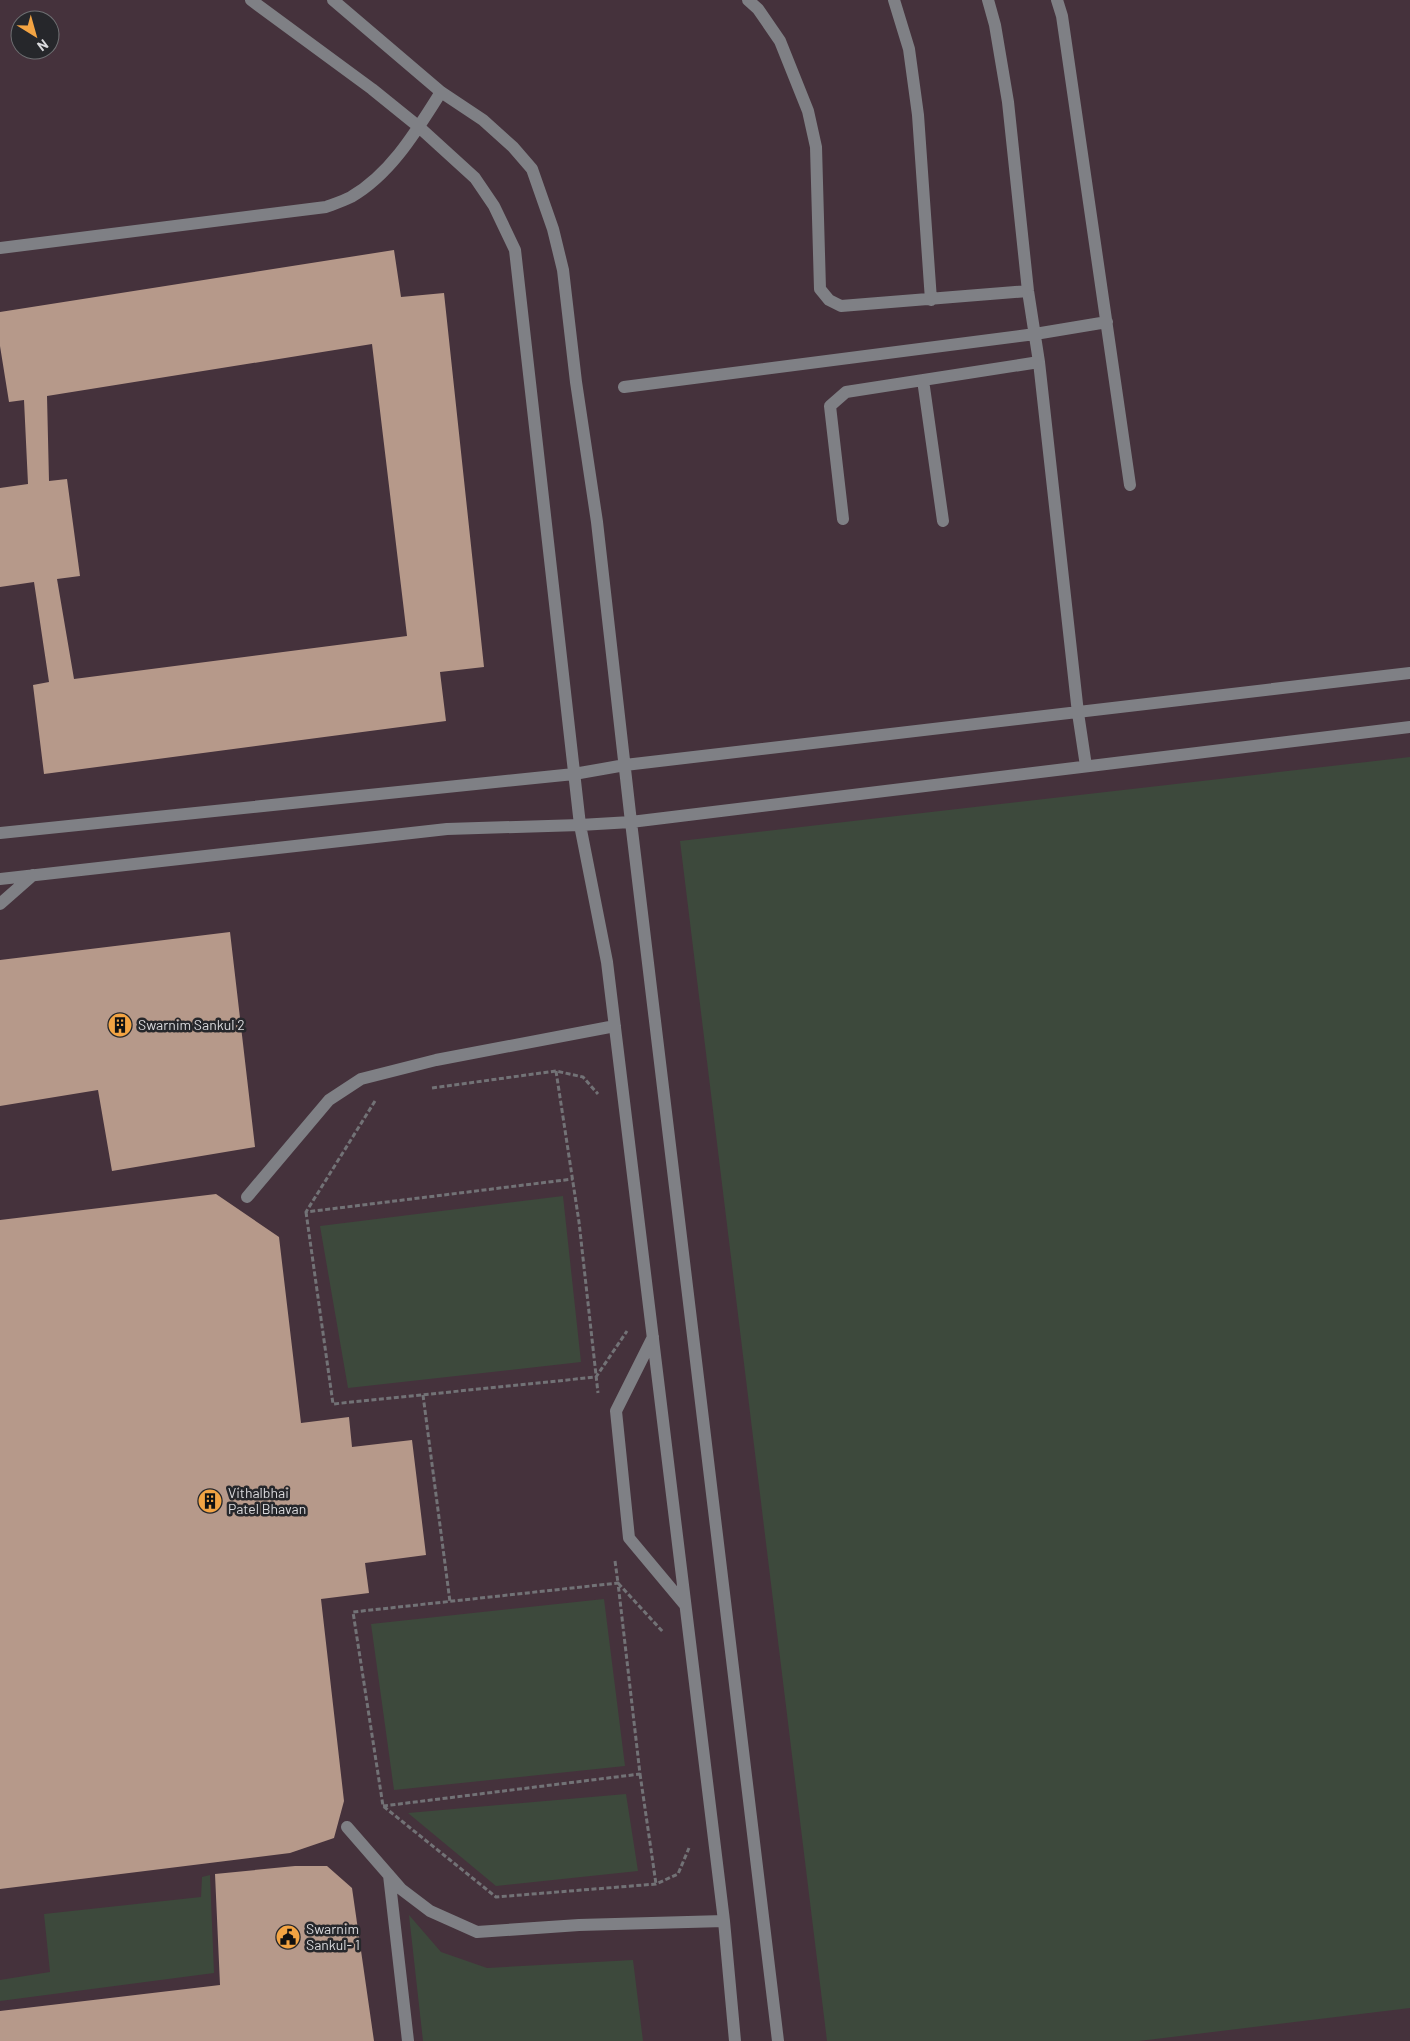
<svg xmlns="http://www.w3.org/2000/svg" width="1410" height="2041" viewBox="0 0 1410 2041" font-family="Barlow,sans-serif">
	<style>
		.commercial { fill: #45323c; fill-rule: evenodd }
		.green { fill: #3d493c }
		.building { fill: #b6998a; fill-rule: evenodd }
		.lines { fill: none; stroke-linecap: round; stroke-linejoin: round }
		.path { stroke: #727276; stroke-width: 3; stroke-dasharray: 5 2.5; stroke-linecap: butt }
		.service { stroke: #7f8085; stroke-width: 12 }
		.labels { text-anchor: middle; stroke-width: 5; stroke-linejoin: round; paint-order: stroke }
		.poi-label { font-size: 14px; fill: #dadadd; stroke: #26272b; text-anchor: start }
	</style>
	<rect width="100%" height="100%" fill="#303035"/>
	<path class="commercial" d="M0,0H1410V2041H0ZM20,20H50V50H20Z"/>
	<path class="green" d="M1410,757V2008L1139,2041H827L680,841Z
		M563,1196L581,1362L348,1388L320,1226Z
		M604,1599L625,1766L394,1790L371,1624Z
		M626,1794L638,1871L496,1886L408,1813Z
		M210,1875L214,1973L0,2001V1980L50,1972L44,1914L201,1897L202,1877Z
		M409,1915L441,1952L487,1968L633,1960L643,2041H423Z"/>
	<path class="building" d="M394,250L401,297L444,293L484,667L440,672L446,721L44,774L33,685L49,682L34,582L0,587V488L28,484L24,400L9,402L0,346V312ZM372,344L407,636L74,679L57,579L80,576L67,479L49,481L47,396Z
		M230,932L255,1147L112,1171L98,1090L0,1106V960Z
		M216,1194L279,1237L301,1423L349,1417L352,1447L412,1440L426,1555L365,1563L369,1593L321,1599L344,1801L334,1838L290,1853L0,1889V1220Z
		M295,1866H327L352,1888L374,2041H0V2011L220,1985L215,1874Z"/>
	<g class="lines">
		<path class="path" d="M556,1071L579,1222L598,1393
			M432,1088L556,1071L583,1077L598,1094
			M375,1101L306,1212L573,1179
			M306,1212L333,1404L596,1377L627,1331
			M423,1395L450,1602
			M615,1561L618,1583L663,1632
			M640,1774L656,1884
			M383,1806L640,1774L618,1583L353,1612L383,1806L496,1897L656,1884L678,1874L689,1848"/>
		<path class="service" d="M251,0L372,89L419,127L475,178L494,206L515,250L580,825L607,962L724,1921L735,2041
			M333,0L441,92L483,120L513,147L532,169L553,229L563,270L576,382L597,522L631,822L778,2041
			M748,0L758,9L780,41L808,111L816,147L820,289L829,300L841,306L1028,291
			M894,0L909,49L918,115L931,300
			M988,0L995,25L1008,102L1028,291L1039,362L1078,713L1086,766
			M1057,0L1062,16L1130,485
			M0,248L326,207C334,204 343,201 351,197C391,174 417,130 441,92
			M923,380L943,521
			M624,387L1035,334L1107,322
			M843,519L830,406L846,392L1039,362
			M0,833L574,774L625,765L1410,673
			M0,879L447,829L580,825L631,822L1410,727
			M0,904L33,875
			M247,1197L329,1100L361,1079L436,1060L615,1026
			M653,1337L616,1411L629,1538L685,1605
			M347,1827L401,1889L430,1911L477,1932L579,1925L724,1921
			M389,1875L408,2041"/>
	</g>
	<defs>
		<symbol id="building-disc" viewBox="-11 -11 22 22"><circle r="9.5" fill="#f3a443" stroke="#26272b"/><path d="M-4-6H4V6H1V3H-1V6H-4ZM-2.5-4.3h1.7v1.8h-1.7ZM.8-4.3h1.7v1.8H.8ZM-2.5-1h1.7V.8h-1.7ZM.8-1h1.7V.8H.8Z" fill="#111"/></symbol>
		<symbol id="civic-disc" viewBox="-11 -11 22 22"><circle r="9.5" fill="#f3a443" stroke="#26272b"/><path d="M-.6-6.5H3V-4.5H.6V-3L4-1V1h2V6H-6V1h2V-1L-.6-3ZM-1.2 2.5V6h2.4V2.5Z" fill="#111"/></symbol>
	</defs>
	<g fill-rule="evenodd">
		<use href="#building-disc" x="106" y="1011" width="28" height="28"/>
		<use href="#building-disc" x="196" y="1487" width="28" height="28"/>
		<use href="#civic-disc" x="274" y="1923" width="28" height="28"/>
	</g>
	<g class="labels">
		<g class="poi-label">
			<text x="138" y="1030">Swarnim Sankul 2</text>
			<text x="228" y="1498">Vithalbhai<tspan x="228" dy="16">Patel Bhavan</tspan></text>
			<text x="306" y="1934">Swarnim<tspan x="306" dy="16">Sankul- 1</tspan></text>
		</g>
	</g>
	<g transform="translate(35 35) rotate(143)"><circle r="24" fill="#26272b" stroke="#6e6f72"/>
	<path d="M0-4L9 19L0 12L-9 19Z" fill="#f3a443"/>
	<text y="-8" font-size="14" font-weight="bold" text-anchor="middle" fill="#dadadd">N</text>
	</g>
</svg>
